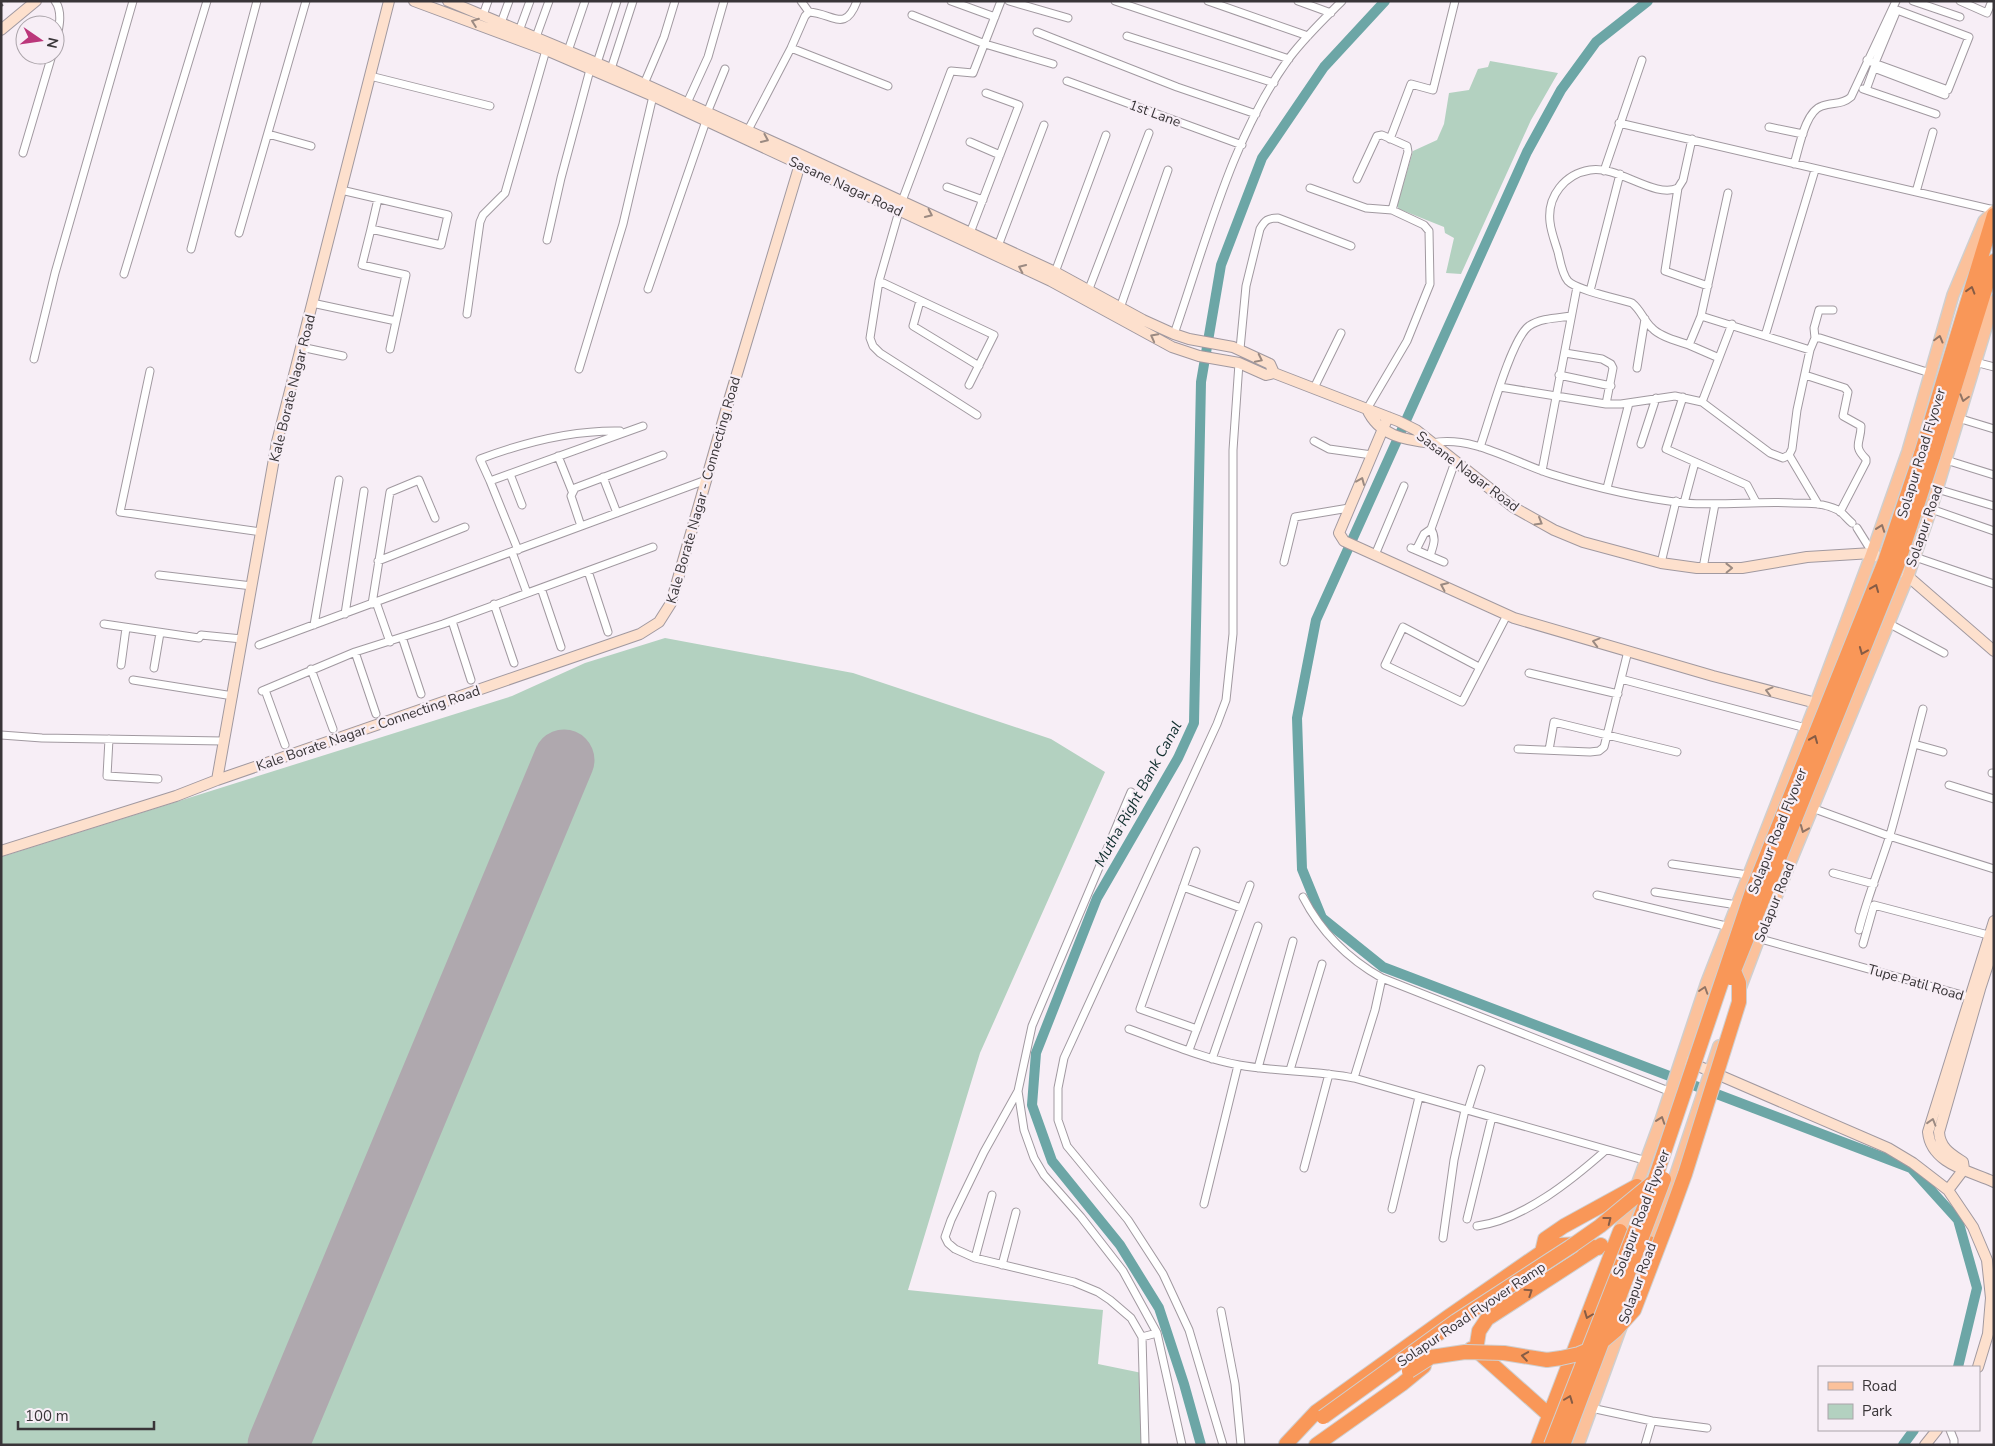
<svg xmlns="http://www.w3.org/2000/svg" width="1995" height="1446" viewBox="0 0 1995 1446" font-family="'Nunito Sans',sans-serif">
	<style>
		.green { fill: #b3d1c0 }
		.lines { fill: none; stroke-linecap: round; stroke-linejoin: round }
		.canal { stroke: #6ca6a6; stroke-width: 10 }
		.runway { stroke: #afa8ae; stroke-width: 61 }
		.street-casing { stroke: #a199a0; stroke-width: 9 }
		.secondary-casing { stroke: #a199a0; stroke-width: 12 }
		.primary-casing { stroke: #cfcfcf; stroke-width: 14 }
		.highway-casing { stroke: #cfcfcf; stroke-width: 16 }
		.street { stroke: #fff; stroke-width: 7 }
		.secondary { stroke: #fde0cd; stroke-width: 10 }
		.primary { stroke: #fbc19b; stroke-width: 11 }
		.highway { stroke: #f99758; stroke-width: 14 }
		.rail { stroke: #676266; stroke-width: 2.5; stroke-dasharray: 2.5 5; stroke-linecap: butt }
		.highway-bridge-casing { stroke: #cfcfcf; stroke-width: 16; stroke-linecap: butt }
		.highway-bridge { stroke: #f99758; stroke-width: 14 }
		.oneway { stroke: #9b8a82 }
		.oneway2 { stroke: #865c45 }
		.oneway3 { stroke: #907465 }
		.labels { text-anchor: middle; stroke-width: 4.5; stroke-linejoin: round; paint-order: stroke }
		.street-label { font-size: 14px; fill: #393538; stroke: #f7eef6 }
		.water-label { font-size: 15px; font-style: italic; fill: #112f2f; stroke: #f7eef6 }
	</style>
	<rect width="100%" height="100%" fill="#f7eef6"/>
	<path class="green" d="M1490,61L1558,73L1531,120L1461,274L1446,273L1454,238L1445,233L1444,227L1399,209L1397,206L1413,151L1437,140L1444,124L1449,93L1469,90L1478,69L1488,67Z
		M665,638L853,673L1051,739L1105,772L980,1053L908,1290L1103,1310L1098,1364L1142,1373L1143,1445H1V857L512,696L585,663Z"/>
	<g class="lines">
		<path class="canal" d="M1648,1L1596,42L1561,90L1527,152L1316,620L1297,718L1302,869L1322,918L1383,967L1911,1168L1958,1220L1977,1288L1958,1367
			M1201,1445L1184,1384L1159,1308L1120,1245L1052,1161L1032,1105L1036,1053L1097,898L1178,758L1194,723L1201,382L1221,265L1262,158L1324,67L1385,1
			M1903,1445L1914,1430"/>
		<path class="runway" d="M278,1445L564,760"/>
		<defs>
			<path id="street" d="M801,1L809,12
				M951,1L995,17
				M1009,1L1068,18
				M1115,1L1289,59
				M1208,1L1308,36
				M1298,1L1331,13
				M1913,1L1960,17
				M1960,1L1987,13L1992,1
				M483,15L488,1
				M912,15L985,44L1053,64
				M501,23L509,1
				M519,31L530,1
				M1037,32L1177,87L1256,114
				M1127,36L1274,83
				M536,37L549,1
				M55,45C58,32 64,13 55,1
				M791,48L888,86
				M568,51L585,1
				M1867,60L1871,62L1948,90L1969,37L1897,10L1875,63
				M597,63L617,1
				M611,69L633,1
				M370,76L490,106
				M1067,81L1242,145
				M644,84L664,37L675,1
				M1863,89L1936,114
				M1866,90L1874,68L1945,95
				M687,103L708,57L724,1
				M707,113L725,69
				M1619,123L1994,210
				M1769,127L1803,134
				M268,134L311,146
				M746,134L791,48L805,16L809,12C834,14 845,33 857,1
				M1390,139L1411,84L1433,90L1455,1
				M1692,139L1683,180L1678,188L1665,271L1708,286
				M970,142L1000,155
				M23,153L52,55
				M1794,164C1799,149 1805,111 1822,106C1833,102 1842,105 1851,97L1896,1
				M1604,171L1642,60
				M1357,179L1377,136L1382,135L1407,146L1408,152L1392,210L1424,225L1429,231L1430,284L1407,341L1367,409
				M947,187L983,200
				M1310,188L1366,208L1392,210
				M1678,188C1654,199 1618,165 1590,170C1565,174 1547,196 1550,222C1551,232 1555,242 1558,252C1560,260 1562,274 1568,281C1576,290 1619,299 1632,303C1641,310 1644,321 1652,328C1660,337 1678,341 1689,345L1701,316L1810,350
				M341,190L448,215L441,245L371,229L378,199
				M1916,192L1933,132
				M371,229L362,265L406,275L390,349
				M239,233L306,1
				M970,233L1019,105L986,93
				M547,240L561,178L591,66
				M998,246L1044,125
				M191,249L257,1
				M124,274L207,1
				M1054,275L1106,135
				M879,281L994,335L969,385
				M648,289L706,121
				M1590,291L1620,174
				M1087,294L1149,133
				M920,301L913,326L979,366
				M312,303L396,321
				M1119,311L1168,170
				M467,314L480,222L483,215L505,193L546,50
				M1701,316L1728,193
				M1174,334C1206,242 1232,136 1290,57C1305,37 1324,19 1342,1
				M1765,336L1815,170
				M1815,338L1814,328L1819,310H1833
				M1689,345L1719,358
				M301,347L343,356
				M1240,349L1246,286L1260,229C1265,220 1268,218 1278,218L1351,246
				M1565,353L1602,359L1611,364L1613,368L1606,404
				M34,359L55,273L133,1
				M1975,362L1994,367
				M1637,368L1645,319
				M579,369L623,224L653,96
				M150,371L120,512L261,532
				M1559,375L1611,386
				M1805,375L1845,388L1848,392L1843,416L1861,426C1861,443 1852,445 1866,459V462L1840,512
				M1500,387L1606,404H1621L1675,396L1702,402L1770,453L1783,458L1789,455L1792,449L1797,410L1810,350L1815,338H1820L1930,373
				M1314,388L1341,333
				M1683,397L1666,449L1747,485L1756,502
				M1702,402L1732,324
				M977,415L880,353L873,346L870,338L879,281L902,201L951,71L973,73L1001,1
				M1958,418L1994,429
				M1314,441L1329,449L1372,455
				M1432,443C1473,435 1513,462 1551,474C1593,487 1640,498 1684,503C1721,506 1757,501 1793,503C1809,503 1824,503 1838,510C1843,513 1847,519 1852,523
				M1641,444L1656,398
				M1480,447C1489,422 1511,339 1529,326C1541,318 1558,318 1571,316
				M1789,455L1818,504
				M558,456L572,491
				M1946,460L1994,475
				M1542,471L1577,287
				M510,474L522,505
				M603,477L617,513
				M490,481L480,459C525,442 572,430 620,431
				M1607,488L1629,403
				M1937,489L1994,506
				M1684,503L1695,462
				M1931,509L1994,531
				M581,526L571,496L575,488L663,455
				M1857,528L1872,552
				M1411,548L1444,562
				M518,550L490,481L643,426
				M1416,550L1424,534L1431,529L1455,462
				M512,552L527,593
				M1375,555L1404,486
				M1430,556C1433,546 1437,539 1431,529
				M1915,557L1994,584
				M378,561L465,527
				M1284,562L1295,517L1349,508
				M1661,563L1676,501
				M1703,568L1715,504
				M588,571L608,632
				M159,575L252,586
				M541,588L561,647
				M376,602L390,642
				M372,604L390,492L419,480L435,518
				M494,604L514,663
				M345,614L364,491
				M452,621L471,680
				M1888,623L1944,653
				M104,624L199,638L201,635L242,639
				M314,625L339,480
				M402,637L421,694
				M259,645L706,480
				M355,652L376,714
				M121,665L126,628
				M1479,667L1403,627L1385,665L1462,702L1507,615
				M154,668L160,633
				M311,669L333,729
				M1529,673L1618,694
				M1621,679L1806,728
				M133,680L233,696
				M265,690L285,745
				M262,691L355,652L443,624L653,547
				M1,735L42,738L223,741
				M109,739L107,776L158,779
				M1914,744L1943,752
				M1518,749L1590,752L1599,751L1604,747L1628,651
				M1549,750L1554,722L1677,752
				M1992,773H1994
				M1949,785L1994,799
				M1131,792L1032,1026L1018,1091L1024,1130L1034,1158L1044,1175L1081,1217L1123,1271L1157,1333L1182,1445
				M1812,808L1889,836L1994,869
				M1196,851L1140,1009L1197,1029
				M1672,864L1748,875
				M1833,873L1874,884
				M1183,887L1241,908
				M1655,892L1737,905
				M1597,895L1730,927
				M1303,897C1321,932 1348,959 1382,978L1671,1092
				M1859,930C1867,898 1880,867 1890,835C1902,793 1912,751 1923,709
				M1757,938L1973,998
				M1863,944L1874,905L1992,936
				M1129,1029C1165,1042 1201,1058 1239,1065C1277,1072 1316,1070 1354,1078L1647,1161
				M1189,1050L1250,885
				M1212,1059L1258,926
				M1258,1068L1293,941
				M1290,1070L1322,964
				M1354,1078L1375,1010L1382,978
				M1018,1091L984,1152L951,1220L945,1237L948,1243L955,1249L975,1258L1074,1282L1098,1292L1110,1300L1131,1318L1142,1337L1145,1445
				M1468,1110L1481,1069
				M1304,1168L1329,1074
				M1204,1204L1238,1065
				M1392,1209L1419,1097
				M1467,1219L1492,1117
				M1477,1226C1523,1220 1572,1180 1606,1150
				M1443,1238L1454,1160L1465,1110
				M975,1258L992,1195
				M1002,1265L1016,1212
				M1221,1311L1235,1384L1241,1445
				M1142,1337L1157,1333
				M1591,1408L1652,1421L1707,1428
				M1950,1430L1954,1440V1445
				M1223,1445L1189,1330L1163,1274L1128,1220L1067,1146L1058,1120V1088L1064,1058L1217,724L1226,700L1233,634V450L1239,363
				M1645,1445L1652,1421"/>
			<path id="secondary" d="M414,1L546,50L653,96L1051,281L1172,347L1199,356L1239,363L1266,375L1274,373L1398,421L1416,430L1513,507L1554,530L1583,542L1661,563L1697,568H1742L1807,557L1872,553L1891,565
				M448,1L611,69L795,152L1055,272L1143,320L1174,334L1189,339L1233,347L1270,364L1274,373
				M1,30L36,1
				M1367,409C1379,436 1405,440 1432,443
				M1388,417L1339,533L1344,541L1514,618L1713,676L1816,703
				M1903,572L1994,651
				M217,780L277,442L389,1
				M1,851L176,796L217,780L640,634L659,622L671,603L727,407L800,164
				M1994,921L1928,1132C1931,1164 1970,1171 1994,1182
				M1682,1059L1888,1148L1913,1163L1948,1190L1973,1227L1987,1260L1991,1298L1988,1334L1978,1367
				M1964,1169L1963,1162C1951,1154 1940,1148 1939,1132L1980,989L1994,946
				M1948,1190L1964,1169
				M1925,1445L1937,1430"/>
			<path id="primary" d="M1739,991L1759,938L1908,576L1931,509L1994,301
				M1620,1231L1661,1120L1707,982L1816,703L1872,553L1908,451L1953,295L1984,221L1994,211
				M1578,1445L1670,1192L1719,1046"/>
			<path id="highway" d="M1921,454L1994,215
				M1933,457L1994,261
				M1630,1235L1651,1244
				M1542,1252L1545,1239L1564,1226L1637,1186
				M1471,1349L1476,1350L1549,1415
				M1476,1350L1479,1331L1487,1319L1601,1245
				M1286,1444L1316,1412L1448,1317L1542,1252L1560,1245L1580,1244L1598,1248
				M1316,1445L1402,1384L1424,1366
				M1538,1445L1620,1231"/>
		</defs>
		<use href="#street" class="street-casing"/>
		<use href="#secondary" class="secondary-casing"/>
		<use href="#primary" class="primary-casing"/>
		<use href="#highway" class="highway-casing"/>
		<use href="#street" class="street"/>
		<use href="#secondary" class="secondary"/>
		<use href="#primary" class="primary"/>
		<use href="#highway" class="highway"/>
		<path class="rail" d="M1,6L7,1"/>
		<defs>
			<path id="highway-bridge" d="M1731,978L1897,566L1933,457
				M1409,1371L1431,1357L1465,1352L1504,1353L1547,1360L1561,1358L1579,1354L1596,1347L1615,1331L1634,1310L1668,1221L1685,1174L1739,1002V983L1734,971
				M1323,1417L1456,1321L1570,1247L1600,1226L1652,1183
				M1551,1445L1654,1182L1753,889L1885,561L1921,454
				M1563,1445L1664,1179"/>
		</defs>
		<use href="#highway-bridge" class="highway-bridge-casing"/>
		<use href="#highway-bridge" class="highway-bridge"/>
	</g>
	<defs><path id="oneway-chevron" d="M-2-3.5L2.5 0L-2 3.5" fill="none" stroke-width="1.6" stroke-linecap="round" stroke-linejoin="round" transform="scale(1.25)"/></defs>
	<g class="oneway">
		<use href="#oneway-chevron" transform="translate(475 22) rotate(-160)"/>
		<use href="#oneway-chevron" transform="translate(765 139) rotate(24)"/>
		<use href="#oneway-chevron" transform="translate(929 214) rotate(25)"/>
		<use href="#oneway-chevron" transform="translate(1022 268) rotate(-155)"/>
		<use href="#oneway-chevron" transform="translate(1154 337) rotate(-152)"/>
		<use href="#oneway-chevron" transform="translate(1259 359) rotate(26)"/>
		<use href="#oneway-chevron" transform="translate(1361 481) rotate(-67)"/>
		<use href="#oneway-chevron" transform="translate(1539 522) rotate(30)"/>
		<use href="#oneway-chevron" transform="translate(1729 568) rotate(-1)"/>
		<use href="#oneway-chevron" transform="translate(1444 586) rotate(-156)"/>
		<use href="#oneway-chevron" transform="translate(1596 642) rotate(-165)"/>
		<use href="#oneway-chevron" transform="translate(1769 691) rotate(-165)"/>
		<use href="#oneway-chevron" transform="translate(1932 1122) rotate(-73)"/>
	</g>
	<g class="oneway2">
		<use href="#oneway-chevron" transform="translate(1971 290) rotate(-73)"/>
		<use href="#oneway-chevron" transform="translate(1875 588) rotate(-68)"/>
		<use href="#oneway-chevron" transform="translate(1863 651) rotate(112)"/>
		<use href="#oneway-chevron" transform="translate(1814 739) rotate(-68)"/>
		<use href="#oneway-chevron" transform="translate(1608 1220) rotate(-38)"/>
		<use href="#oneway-chevron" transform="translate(1529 1292) rotate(-34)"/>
		<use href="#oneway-chevron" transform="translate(1588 1315) rotate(111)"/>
		<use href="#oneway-chevron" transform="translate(1525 1356) rotate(-171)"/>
		<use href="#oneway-chevron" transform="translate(1569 1399) rotate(-69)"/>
	</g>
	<g class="oneway3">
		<use href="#oneway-chevron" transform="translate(1939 339) rotate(-75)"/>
		<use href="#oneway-chevron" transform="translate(1964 398) rotate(106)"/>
		<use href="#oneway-chevron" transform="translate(1881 528) rotate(-70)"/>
		<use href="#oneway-chevron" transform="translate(1804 829) rotate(112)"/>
		<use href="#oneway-chevron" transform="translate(1704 990) rotate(-72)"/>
		<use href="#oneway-chevron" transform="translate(1661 1120) rotate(-71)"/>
	</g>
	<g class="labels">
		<g class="street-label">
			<text transform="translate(1155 113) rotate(20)" y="5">1st Lane</text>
			<text transform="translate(846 186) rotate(25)" y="5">Sasane Nagar Road</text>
			<text transform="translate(292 388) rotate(-76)" y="5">Kale Borate Nagar Road</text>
			<text transform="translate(1921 453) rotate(-73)" y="5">Solapur Road Flyover</text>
			<text transform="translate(1468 471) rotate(37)" y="5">Sasane Nagar Road</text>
			<text transform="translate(703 490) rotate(-74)" y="5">Kale Borate Nagar - Connecting Road</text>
			<text transform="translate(1924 526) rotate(-71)" y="5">Solapur Road</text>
			<text transform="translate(368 728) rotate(-19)" y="5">Kale Borate Nagar - Connecting Road</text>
			<text transform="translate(1777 831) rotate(-68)" y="5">Solapur Road Flyover</text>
			<text transform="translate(1774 902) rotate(-68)" y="5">Solapur Road</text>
			<text transform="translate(1916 982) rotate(16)" y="5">Tupe Patil Road</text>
			<text transform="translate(1641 1213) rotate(-69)" y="5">Solapur Road Flyover</text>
			<text transform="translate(1637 1283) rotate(-70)" y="5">Solapur Road</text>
			<text transform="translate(1471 1314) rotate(-34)" y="5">Solapur Road Flyover Ramp</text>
		</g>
		<g class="water-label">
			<text transform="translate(1138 794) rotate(-61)" y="5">Mutha Right Bank Canal</text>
		</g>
	</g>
	<rect width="1995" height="1446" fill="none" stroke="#393538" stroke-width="5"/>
	<rect x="1818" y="1366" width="162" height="65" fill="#f7eef6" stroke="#aba4aa"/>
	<rect x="1828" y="1382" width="25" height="8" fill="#fbc19b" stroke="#aba4aa"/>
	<text x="1862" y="1391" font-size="15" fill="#393538">Road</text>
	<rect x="1828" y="1404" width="25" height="15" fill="#b3d1c0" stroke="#aba4aa"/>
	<text x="1862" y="1416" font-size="15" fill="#393538">Park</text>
	<g transform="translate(40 40) rotate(103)"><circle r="24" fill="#f7eef6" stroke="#aba4aa"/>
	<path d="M0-4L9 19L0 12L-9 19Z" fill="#bb377b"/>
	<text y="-8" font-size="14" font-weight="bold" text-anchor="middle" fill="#393538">N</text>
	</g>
	<path d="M18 1421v8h136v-8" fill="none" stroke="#393538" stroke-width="2.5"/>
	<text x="25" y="1421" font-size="15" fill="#393538" stroke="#f7eef6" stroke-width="4" paint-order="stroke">100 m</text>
</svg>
